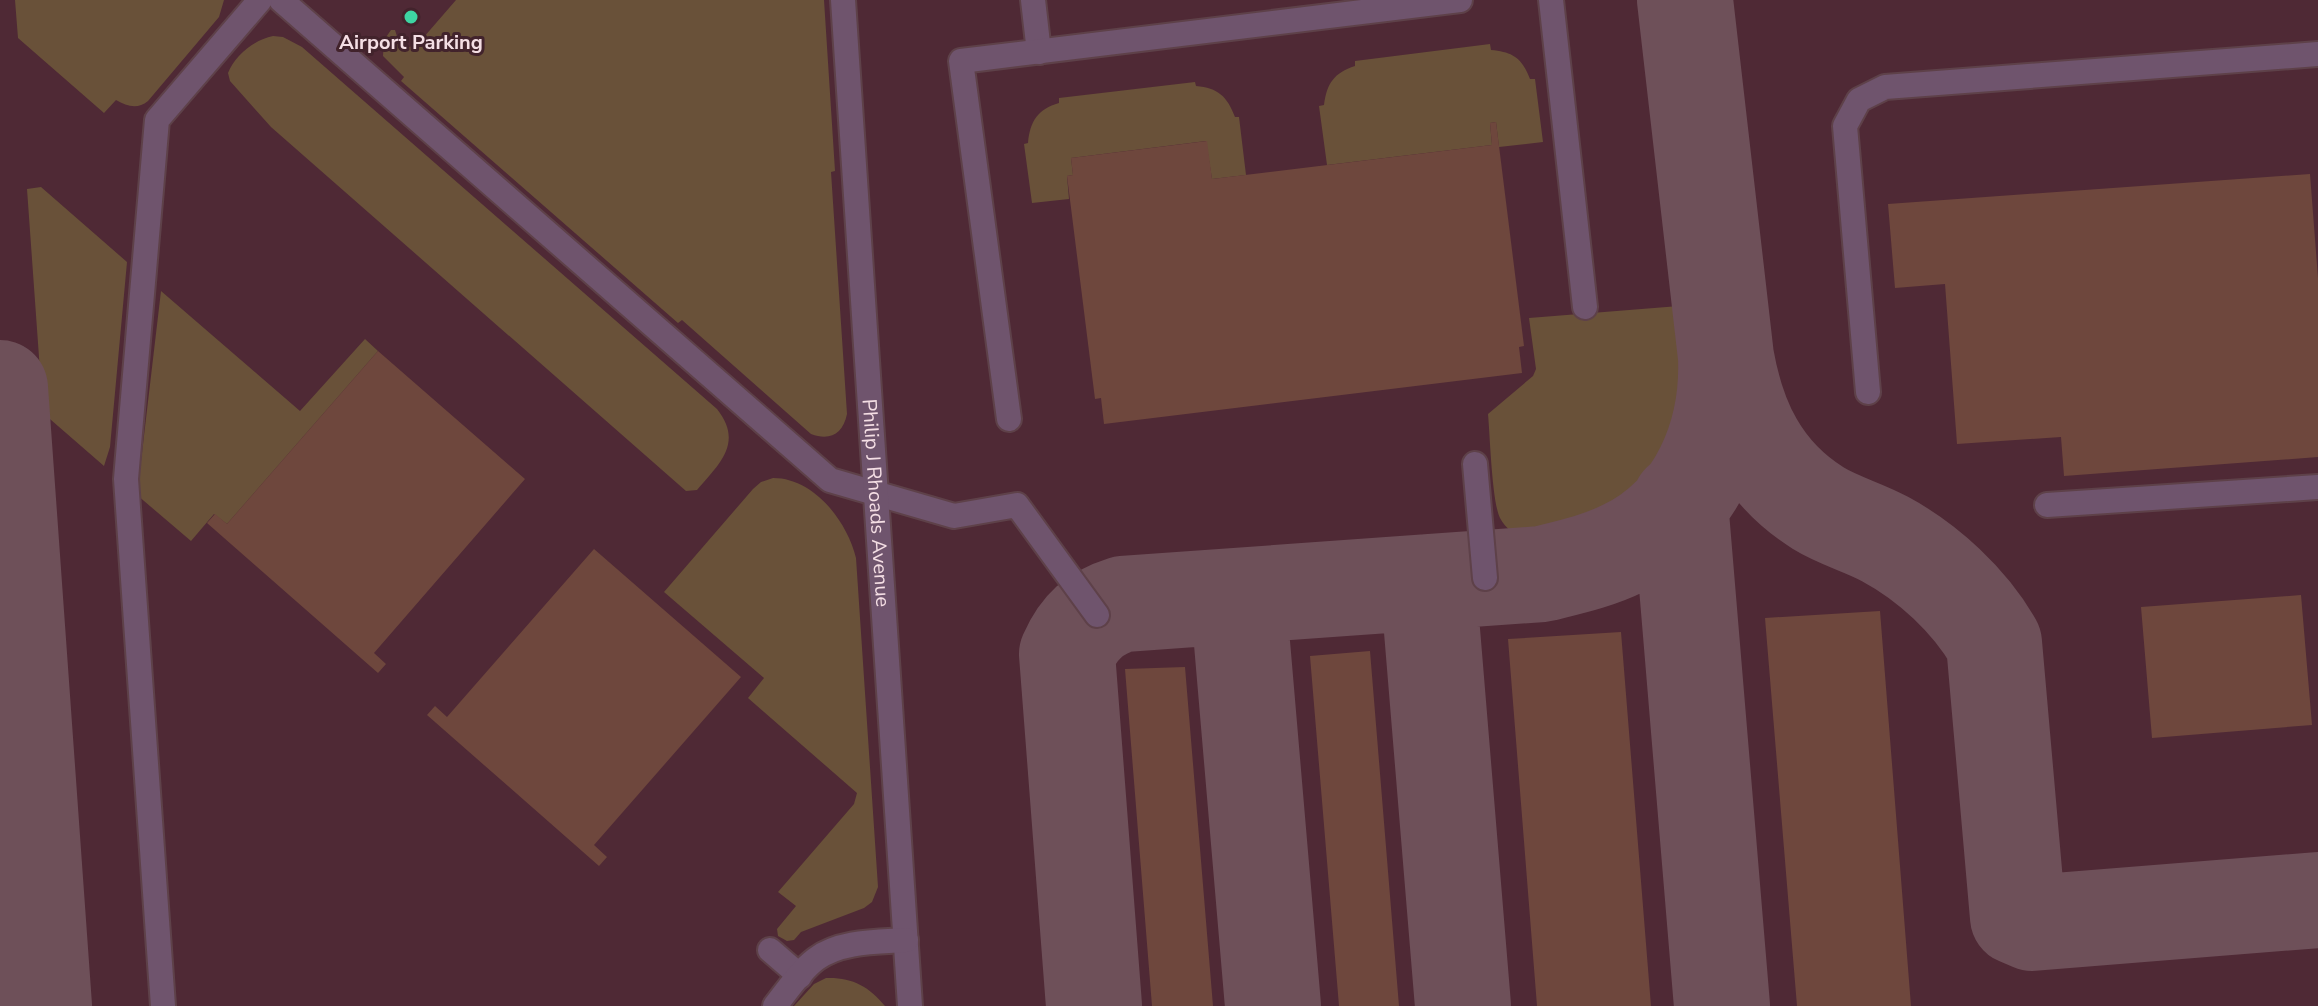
<svg xmlns="http://www.w3.org/2000/svg" width="2318" height="1006" viewBox="0 0 2318 1006" font-family="'Nunito Sans',sans-serif">
	<style>
		.built { fill: #4f2935 }
		.green { fill: #695139 }
		.lines { fill: none; stroke-linecap: round; stroke-linejoin: round }
		.taxiway { stroke: #6e5059; stroke-width: 96 }
		.building { fill: #6e473d }
		.minor-casing { stroke: #5e4149; stroke-width: 28 }
		.minor { stroke: #6f546d; stroke-width: 24 }
		.poi-dot { fill: #3ed4a3; stroke: #42232c; stroke-width: 3 }
		.labels { text-anchor: middle; stroke-width: 6; stroke-linejoin: round; paint-order: stroke }
		.poi-label { font-size: 20px; font-weight: bold; fill: #f4dee4; stroke: #42232c }
		.street-label { font-size: 20px; fill: #f4dee4; stroke: #42232c }
	</style>
	<rect width="100%" height="100%" fill="#42232c"/>
	<path class="built" d="M0,0H2318V1006H0Z"/>
	<path class="green" d="M15,0H224L219,17L148,101C137,110 127,106 116,100L104,113L18,38Z
		M456,0H824L835,171L831,172L847,414C843,434 830,441 811,434L682,320L678,323L401,81L404,77L383,56L384,40L391,30H395L401,49L417,45Z
		M273,36L283,37L302,47L717,409C744,443 719,464 697,490L686,491L271,127L230,81L228,73C235,55 254,40 273,36Z
		M1490,44L1491,50C1513,52 1522,58 1530,79H1535L1543,142L1499,147L1496,122L1490,123L1492,145L1327,165L1319,106L1324,105C1327,83 1334,73 1355,66V61Z
		M1195,82L1196,86C1218,88 1227,96 1235,117H1239L1246,175L1212,179L1206,141L1071,158L1073,175L1067,176L1069,199L1032,203L1024,144L1028,143C1030,121 1038,109 1059,103V98Z
		M41,187L127,262L110,447L104,466L43,413L27,189Z
		M161,291L300,411L365,339L378,351L227,524L214,514L191,541L137,495Z
		M1679,306L1684,367H1688C1690,403 1684,436 1665,467C1642,504 1531,575 1500,518C1492,502 1490,436 1488,414L1533,376L1536,369L1529,318Z
		M773,478C814,478 847,521 856,558L878,887L872,902L864,908L801,932L794,940L787,941L778,936L777,929L796,906L778,892L854,804L857,793L748,698L764,678L664,592L753,489L761,482Z
		M826,978C851,977 869,986 885,1006H794L814,984Z"/>
	<g class="lines">
		<path class="taxiway" d="M1685,0L1726,357C1737,420 1762,473 1818,508C1839,521 1863,527 1885,539C1928,562 1970,601 1994,643L2018,917L2032,923L2318,900
			M0,388L44,1006
			M1680,502L1722,1006
			M1428,582L1463,1006
			M1238,596L1273,1006
			M1094,1006L1067,654C1079,627 1094,613 1123,604L1542,574C1570,567 1598,561 1624,548C1697,513 1729,434 1726,357"/>
	</g>
	<path class="building" d="M1496,122L1524,346L1519,347L1522,373L1104,424L1101,398L1095,399L1067,176L1073,175L1071,158L1207,141L1212,179L1492,145L1490,123Z
		M2310,174L2318,278V457L2064,476L2061,437L1957,444L1945,284L1895,288L1888,204Z
		M378,351L525,479L374,653L386,664L378,673L207,523L215,514L227,524Z
		M594,549L741,677L594,845L607,857L599,866L427,715L435,706L447,717Z
		M2301,595L2312,725L2152,738L2141,607Z
		M1880,611L1911,1006H1797L1765,618Z
		M1621,632L1651,1006H1537L1508,639Z
		M1370,651L1399,1006H1339L1310,656Z
		M1185,667L1213,1006H1152L1125,669Z"/>
	<g class="lines">
		<defs>
			<g id="minor">
				<path d="M281,0L830,480L954,516L1017,505L1097,615"/>
				<path id="s1" d="M843,0L910,1006"/>
				<path d="M1033,0L1039,52"/>
				<path d="M1551,0L1585,307"/>
				<path d="M1868,392L1845,126L1859,100L1885,87L2318,54"/>
				<path d="M1009,419L961,61L1460,0"/>
				<path d="M1475,464L1485,578"/>
				<path d="M2047,505L2318,487"/>
				<path d="M770,950L800,976"/>
				<path d="M163,1006L126,479L157,120L260,0"/>
				<path d="M775,1006C787,991 800,971 816,959C840,941 877,942 906,940"/>
			</g>
		</defs>
		<use href="#minor" class="minor-casing"/>
		<use href="#minor" class="minor"/>
	</g>
	<circle class="poi-dot" cx="411" cy="17" r="8"/>
	<g class="labels">
		<g class="poi-label">
			<text x="411" y="49">Airport Parking</text>
		</g>
		<g class="street-label">
			<text dy="7" stroke="none"><textPath href="#s1" startOffset="504">Philip J Rhoads Avenue</textPath></text>
		</g>
	</g>
</svg>
